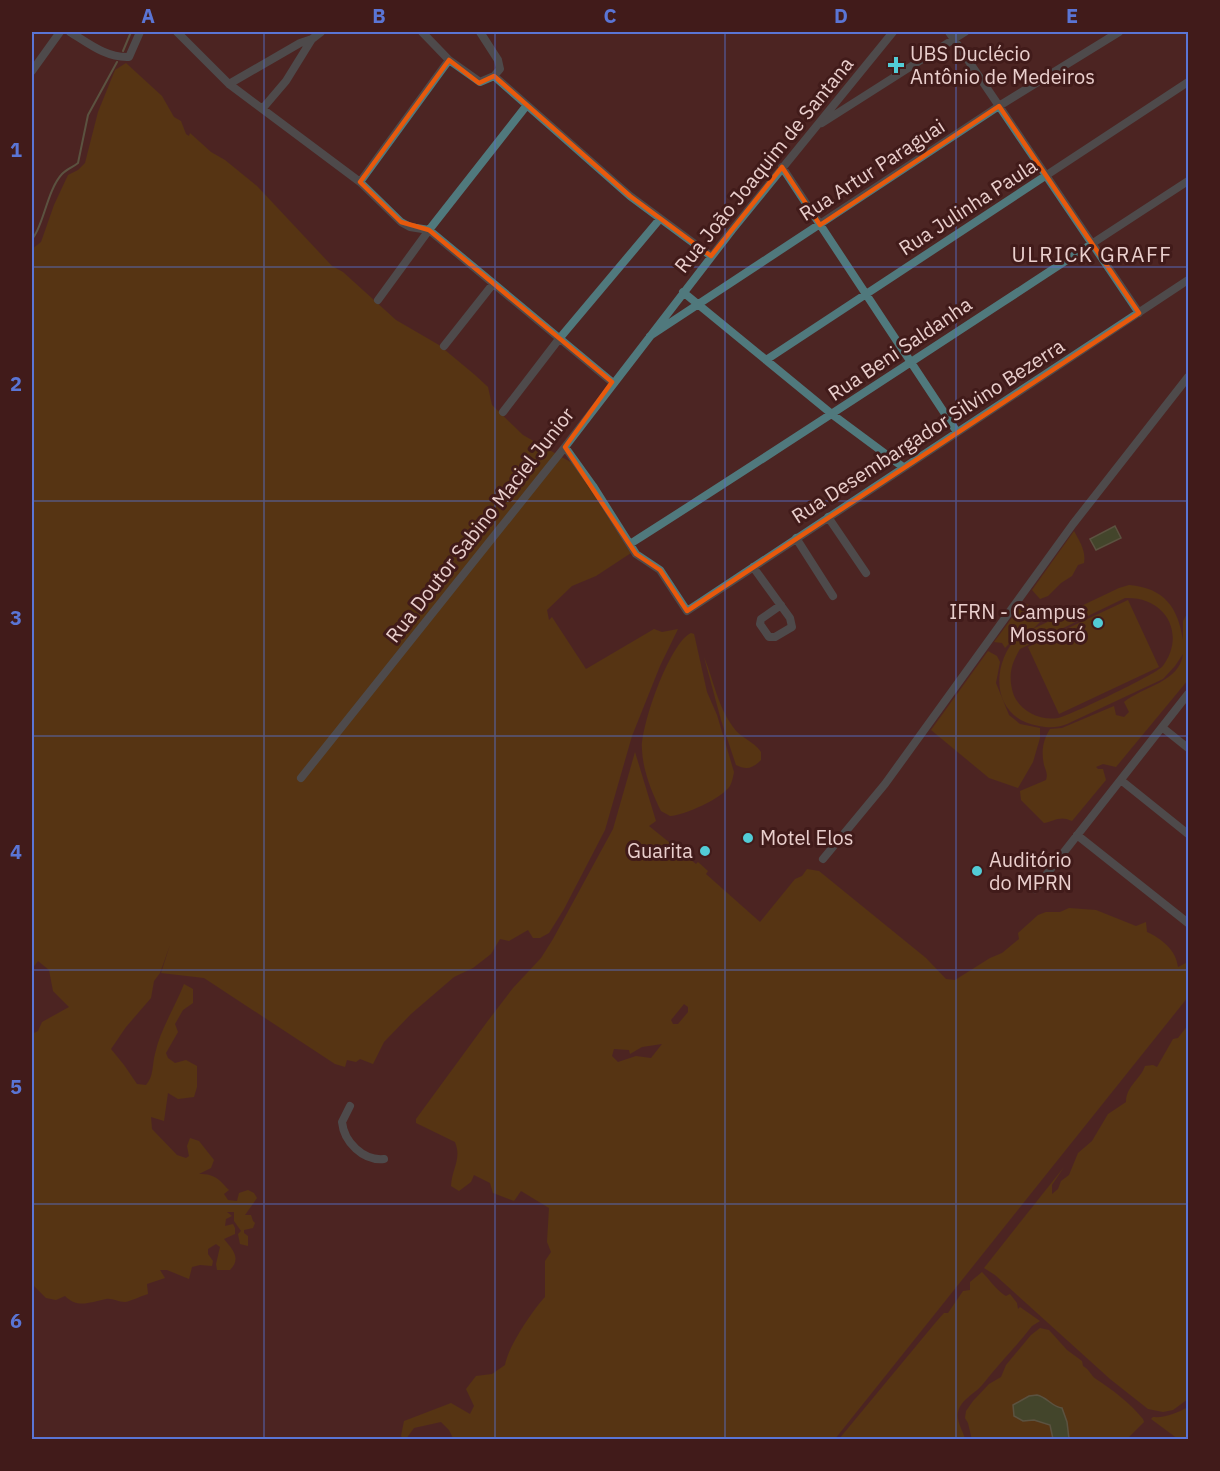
<svg xmlns="http://www.w3.org/2000/svg" width="1220" height="1471" viewBox="0 0 1220 1471" font-family="'IBM Plex Sans',sans-serif">
	<style>
		.green { fill: #624700; fill-rule: evenodd }
		.water { fill: #386d37; stroke: #6d8a64; stroke-width: 1.5 }
		.lines { fill: none; stroke-linecap: round; stroke-linejoin: round }
		.stream { stroke: #6d8a64; stroke-width: 2 }
		.street { stroke: #50797d; stroke-width: 8 }
		.marked { fill: none; stroke: #e8590c; stroke-width: 4.5; stroke-linejoin: round }
		.grid { fill: none; stroke: #5a75d5; stroke-width: 1.5; stroke-opacity: 0.55 }
		.poi-dot { fill: #52ccd6; stroke: #411b1a; stroke-width: 2 }
		.labels { text-anchor: middle; stroke-width: 6; stroke-linejoin: round; paint-order: stroke }
		.poi-label { font-size: 20px; fill: #eacfcd; stroke: #411b1a; text-anchor: start }
		.street-label { font-size: 20px; fill: #eacfcd; stroke: #411b1a }
		.neighbourhood-label { font-size: 21px; letter-spacing: 1.5px; fill: #eacfcd; stroke: #411b1a }
		.neatline { fill: none; stroke: #5a75d5; stroke-width: 2 }
		.grid-label { font-size: 20px; text-anchor: middle; font-weight: bold; fill: #5a75d5 }
	</style>
	<rect width="100%" height="100%" fill="#4c2523"/>
	<path class="green" d="M126,63L162,96L174,117L181,121L186,134L189,136L190,133L211,152L225,160L257,186L332,266L343,272L396,320L439,345L475,375L488,387L492,405L523,435L574,464L631,553L596,576L572,586L547,610L549,620L552,617L586,669L654,629L662,632L678,629L660,666L632,736L605,830L564,909L549,933L540,938H533L528,930L509,941L500,939L491,954L473,968L454,977L411,1014L384,1042L373,1064L360,1059L356,1062L347,1060L345,1067L335,1064L204,978L161,973L170,945L160,973L154,981L151,998L126,1027L111,1049L124,1065L137,1084L146,1085C154,1076 152,1065 155,1054C160,1030 175,1007 184,984L193,989V1003L183,1010L175,1024L178,1032L166,1053L168,1058L175,1063L186,1060L197,1066V1087L194,1097L178,1099L168,1093L164,1121L151,1117L152,1129L177,1155L186,1158L189,1156L187,1146L190,1138L199,1141L214,1160L211,1168L199,1174C216,1174 219,1180 229,1190L224,1194L228,1200L237,1201L239,1193L248,1190L254,1193L257,1198L245,1215H251L253,1221L255,1223L253,1228L244,1230V1233L248,1236V1246L240,1244L238,1234L241,1231L234,1221V1212H227L232,1216L226,1219L225,1226L233,1224L235,1228V1234L224,1239C232,1249 242,1258 230,1270H217L216,1264L220,1247L216,1244L208,1249V1254L213,1261L212,1266L200,1265L192,1267L189,1279L167,1270H160L165,1278L147,1284L148,1294C140,1296 132,1301 125,1302C118,1302 112,1298 106,1299C90,1302 78,1309 65,1296L56,1300L46,1298L32,1284V1034L38,1031L42,1022L69,1007L53,991L49,970L38,961L32,969V249L41,242L54,205L68,175L78,170L85,163L98,112L115,70Z
		M1074,531C1080,542 1086,551 1084,563L1078,565L1072,576L1061,583L1048,596L1040,599L1032,590Z
		M1129,585C1165,588 1178,608 1183,640V621L1188,612V680L1116,767L1103,764L1096,767L1098,769H1103L1106,780L1072,821C1060,815 1055,821 1044,823L1021,800L1020,791L1046,780C1048,774 1046,771 1044,765C1041,751 1043,740 1050,729L1062,728L1114,706L1116,715L1124,717L1129,712L1124,702C1142,687 1180,682 1183,654L1175,666L1163,679L1067,724C1057,728 1049,728 1039,726C992,719 989,666 1018,636L1119,588ZM1125,598C1166,596 1187,635 1162,667C1154,675 1069,716 1058,718C1040,721 1019,711 1013,693C1008,676 1011,664 1020,649Z
		M1128,600L1159,667L1059,714L1028,647Z
		M1023,603L1029,605L1033,610L1029,614L1032,619L1037,616L1040,622L1034,628L1016,636L1005,648L1002,643L994,642Z
		M691,633L694,634L695,638L707,692L717,715L734,772C733,777 732,782 730,786C721,799 685,815 670,816L661,811C652,793 643,771 642,750C640,727 670,642 691,633Z
		M988,651L997,656L1000,662L996,683L1009,715L1020,724L1040,728V738L1033,762L1018,788L989,778L931,730Z
		M704,657C714,681 717,705 733,727C740,738 754,741 761,752V760C752,769 746,770 736,765L721,720Z
		M635,752L656,821L649,826L696,864L698,862L708,871L706,874L760,922L795,879L802,876L807,869L819,871L926,958L946,979L955,980L990,958L1002,953L1019,939L1018,933L1038,915L1046,912H1060L1069,908L1096,910L1136,926L1146,922L1147,932C1162,939 1176,950 1178,967L1188,962V997L835,1439L454,1440L449,1430L441,1422L414,1428L406,1439H404L401,1436L404,1421L451,1403L470,1414L474,1406L466,1389L476,1376L492,1374L505,1365C508,1347 532,1311 545,1297V1261L551,1252L547,1242L549,1208L521,1191L514,1201L493,1193L490,1183L474,1175L471,1182L459,1191L451,1186C452,1168 462,1159 455,1142L416,1123V1119L487,1022L513,988L541,958L553,939L613,829ZM684,1004L688,1007V1012L678,1024H673L671,1020ZM662,1044L651,1058L636,1056L618,1062L612,1056L614,1049L629,1050L630,1054L642,1047Z
		M1188,1025V1399L1173,1410L1163,1412L1148,1409L1110,1379L995,1275L984,1268L1064,1167L1052,1185V1194L1058,1189L1061,1181L1069,1175L1078,1153L1092,1141L1108,1114L1126,1102C1126,1086 1140,1080 1145,1066L1153,1065L1157,1067L1173,1039L1178,1038Z
		M982,1272C988,1278 999,1293 1006,1296L1010,1294L1017,1303L1018,1309L1020,1307L1040,1321L1032,1326C1017,1346 998,1364 983,1384C975,1394 961,1399 958,1412C956,1421 963,1431 965,1439H839L936,1322L944,1313H948L963,1291L970,1290V1282Z
		M1040,1328L1049,1330L1067,1350L1082,1361L1083,1366C1090,1370 1091,1376 1096,1379C1113,1390 1130,1403 1143,1419L1144,1422L1127,1439L972,1440L968,1423L965,1418L966,1411L973,1401L989,1384L1001,1377L1006,1365L1031,1335Z
		M1188,1407V1439H1178L1151,1419L1153,1417C1166,1418 1177,1413 1188,1407Z"/>
	<path class="water" d="M1115,526L1121,538L1096,550L1090,539Z
		M1037,1395C1047,1397 1052,1407 1062,1408L1067,1422L1069,1439H1053L1050,1425L1034,1420L1023,1421L1014,1416L1013,1405L1029,1396Z"/>
	<g class="lines">
		<path class="stream" d="M123,51L131,32
			M32,239C43,228 47,190 62,174C67,169 73,167 78,163L88,115L117,62"/>
		<path class="street" d="M70,32C88,43 106,58 129,57L140,32
			M177,32L229,84L360,182L401,222L410,227L429,230L612,382
			M422,32L449,60L480,82L494,76L500,69L498,60L480,32
			M949,32L1139,313
			M32,71L60,32
			M494,76L630,196L711,256
			M229,84L300,43L312,39
			M263,108L286,81L312,39L321,32
			M822,123L965,32
			M782,167L957,432
			M360,182L449,60
			M683,292L833,415L903,467
			M378,300L429,230L527,105
			M650,336L999,106L1119,32
			M444,346L493,284
			M766,360L1188,82
			M503,412L559,339L659,220
			M565,447L593,486L636,554L660,570L687,611L1188,280
			M828,517L866,573
			M796,538L833,596
			M630,544C817,425 1002,302 1188,181
			M753,567L790,618L792,627L775,637H769L760,624L761,619L781,605
			M1163,728L1188,748
			M301,778L565,447L732,230L893,32
			M1122,781L1188,834
			M1077,835L1188,923
			M823,859L885,784L1073,524L1188,377
			M1035,889L1188,694
			M350,1106L342,1122C344,1142 363,1161 384,1159"/>
	</g>
	<path d="M0 0H1220V1471H0ZM449,60L479,83L494,76L630,196L711,256L782,167L820,225L999,106L1139,313L687,611L660,570L636,554L565,447L612,382L429,230L401,222L360,182Z" fill="#4c2523" fill-opacity=".55" fill-rule="evenodd"/>
	<path class="marked" d="M449,60L479,83L494,76L630,196L711,256L782,167L820,225L999,106L1139,313L687,611L660,570L636,554L565,447L612,382L429,230L401,222L360,182Z"/>
	<path class="grid" d="M264,32V1440M495,32V1440M725,32V1440M956,32V1440M32,267H1188M32,501H1188M32,736H1188M32,970H1188M32,1204H1188"/>
	<g class="poi-dot">
		<path d="M893 56h6v6h6v6h-6v6h-6v-6h-6v-6h6z"/>
		<circle cx="1098" cy="623" r="6"/>
		<circle cx="748" cy="838" r="6"/>
		<circle cx="705" cy="851" r="6"/>
		<circle cx="977" cy="871" r="6"/>
	</g>
	<g class="labels">
		<g class="poi-label">
			<text x="910" y="61">UBS Duclécio<tspan x="910" dy="23">Antônio de Medeiros</tspan></text>
			<text x="1086" y="619" text-anchor="end">IFRN - Campus<tspan x="1086" dy="23">Mossoró</tspan></text>
			<text x="760" y="845">Motel Elos</text>
			<text x="693" y="858" text-anchor="end">Guarita</text>
			<text x="989" y="867">Auditório<tspan x="989" dy="23">do MPRN</tspan></text>
		</g>
		<g class="street-label">
			<text transform="translate(764 165) rotate(-51)" y="7">Rua João Joaquim de Santana</text>
			<text transform="translate(872 170) rotate(-33)" y="7">Rua Artur Paraguai</text>
			<text transform="translate(968 207) rotate(-33)" y="7">Rua Julinha Paula</text>
			<text transform="translate(900 349) rotate(-34)" y="7">Rua Beni Saldanha</text>
			<text transform="translate(928 431) rotate(-33)" y="7">Rua Desembargador Silvino Bezerra</text>
			<text transform="translate(480 525) rotate(-52)" y="7">Rua Doutor Sabino Maciel Junior</text>
		</g>
		<g class="neighbourhood-label">
			<text x="1092" y="262">ULRICK GRAFF</text>
		</g>
	</g>
	<rect width="1220" height="1471" fill="none" stroke="#411b1a" stroke-width="66"/>
	<rect x="33" y="33" width="1154" height="1405" class="neatline"/>
	<g class="grid-label">
		<text x="148" y="23">A</text>
		<text x="379" y="23">B</text>
		<text x="610" y="23">C</text>
		<text x="841" y="23">D</text>
		<text x="1072" y="23">E</text>
		<text x="16" y="157">1</text>
		<text x="16" y="391">2</text>
		<text x="16" y="625">3</text>
		<text x="16" y="859">4</text>
		<text x="16" y="1094">5</text>
		<text x="16" y="1328">6</text>
	</g>
</svg>
